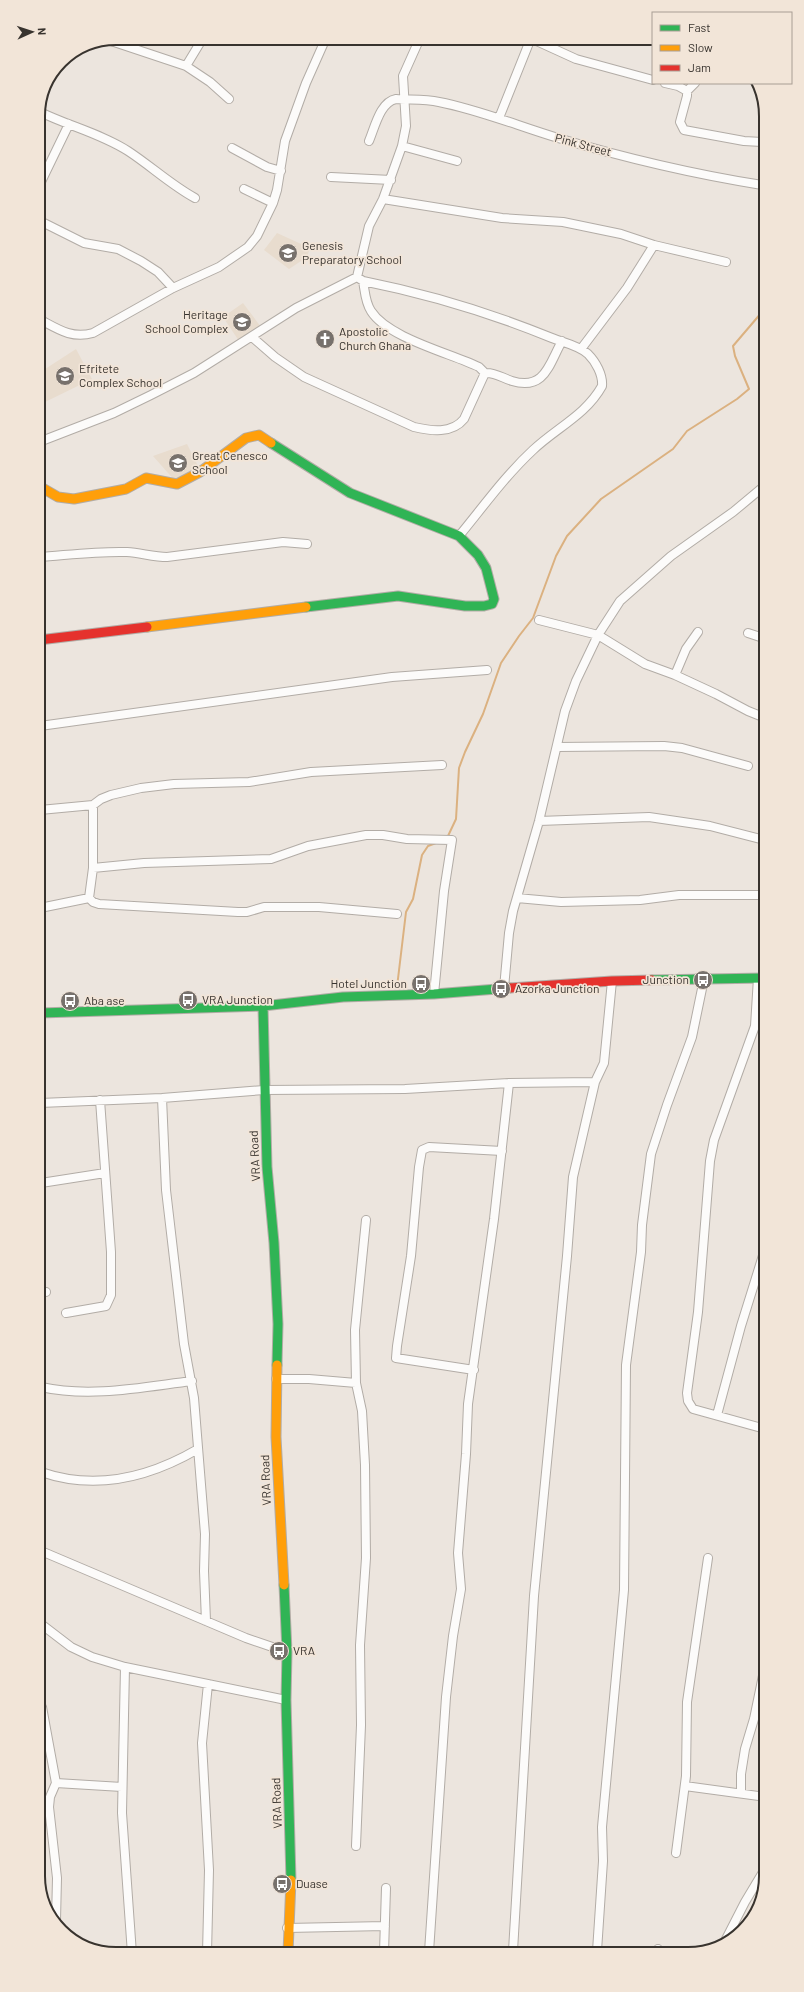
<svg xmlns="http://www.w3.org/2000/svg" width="804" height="1992" viewBox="0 0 804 1992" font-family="Barlow,sans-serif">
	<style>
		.built { fill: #e8dcce }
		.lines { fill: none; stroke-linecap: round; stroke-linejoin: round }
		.stream { stroke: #dbb180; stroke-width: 2 }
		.street-casing { stroke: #b2aca6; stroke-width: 10 }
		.fast-casing { stroke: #b2aca6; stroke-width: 11 }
		.slow-casing { stroke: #b2aca6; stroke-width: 11 }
		.jam-casing { stroke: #b2aca6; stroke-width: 11 }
		.street { stroke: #fcfbfa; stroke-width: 8 }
		.fast { stroke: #30b455; stroke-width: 9 }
		.slow { stroke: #ff9f0a; stroke-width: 9 }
		.jam { stroke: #e5322d; stroke-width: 9 }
		.labels { text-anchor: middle; stroke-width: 3.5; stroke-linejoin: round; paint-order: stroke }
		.street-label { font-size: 12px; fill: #38332e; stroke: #f2e5d8 }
		.poi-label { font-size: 12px; fill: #38332e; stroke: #f2e5d8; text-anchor: start }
		.rim { fill: none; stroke: #38332e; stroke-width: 2 }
	</style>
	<rect width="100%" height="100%" fill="#ece5de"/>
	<path class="built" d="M277,233L310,248L307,257L289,269L264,250Z
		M243,303L261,327L239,341L223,317Z
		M76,349L92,379L39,405V373Z
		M187,444L200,470L176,482L153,456Z"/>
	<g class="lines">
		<path class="stream" d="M448,836L456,819L459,768L465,752L483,714L501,663L519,636L533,618L556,556L567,536L601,499L673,449L687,431L737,399L749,389L735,356L733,346L762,312
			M397,987L406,912L413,899L422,855L428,846L436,843"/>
		<defs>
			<path id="street" d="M530,38L576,59L653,80
				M108,40L186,66L210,82L229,99
				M186,66L203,38
				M665,83L678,86L687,91V96L680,122L684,130L744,141L762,142
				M687,91L695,83
				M38,111C68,126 100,133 128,151C151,166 171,185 195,198
				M499,118L531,38
				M369,141C375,127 380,102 396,99C410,100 425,99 439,102C480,110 518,126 558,138C625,158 693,174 762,185
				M402,146L457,161
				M232,148L267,167L281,171
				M331,177L391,180
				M38,188L69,124
				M244,189L273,203
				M383,199L502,218L563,222L621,234L654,245L726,262
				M38,220L84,243L118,249L141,261L158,272L173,288
				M357,277L369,226L383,199L402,146L406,126L403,76L420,38
				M363,281C365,291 365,302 371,311C388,338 450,353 479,367L485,373
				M39,319C58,329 71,339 93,333L173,288L219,267L248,247L257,236L273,203L277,190L285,141L306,83L326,38
				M252,337L275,357L304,377L414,427C431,431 452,434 464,419L485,373C495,372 502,378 512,381C545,391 549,364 562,341
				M581,349L627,288L654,245
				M39,442L114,413L151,395L194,373L296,308L357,277L363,281C428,294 491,313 552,338C564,343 578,345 588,354C596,362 603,375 602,386C586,415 556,428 533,450C505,476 483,507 459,536
				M39,557C68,555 98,551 127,552C141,553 154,557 167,557L283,542L307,544
				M539,620L598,635L645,664L675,675L716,694L748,711L763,717
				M748,633L763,638
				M675,675L686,649L698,632
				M40,726L392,677L487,670
				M557,747L664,746L682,748L748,766
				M40,810L93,805L101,799L111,795L141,788L174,784L249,782L311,772L442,765
				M539,821L649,817L710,826L764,840
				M93,868L144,863L271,859L308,846L366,835H383L407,839L452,840L444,891L434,994
				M89,898L93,868V805
				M517,898L561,902L640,900L679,895H764
				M40,908L89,898L93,902L99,904L238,912H247L264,907H319L397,914
				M758,978L755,1026L714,1140L710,1161L698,1312L687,1393L688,1401L693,1409L765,1429
				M504,988L509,933L513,911L539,821L565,711L576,681L598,635L620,601L671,556L733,512L763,487
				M162,1098L166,1190L184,1344L194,1398L205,1534L204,1571L206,1621
				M40,1103L162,1098L264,1090L405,1089L509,1083L595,1082
				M41,1183L105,1173
				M41,1292H46
				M66,1313L106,1306L111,1295V1252L100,1100
				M474,1370L396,1358L397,1346L411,1256L419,1167L422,1150L429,1147L502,1151
				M276,1379H309L356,1383
				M41,1387C91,1398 143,1387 192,1381
				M717,1415L741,1326L765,1249
				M41,1472C96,1491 150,1477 198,1449
				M41,1551L246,1638L287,1652
				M41,1624L71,1647L92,1657L125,1667L286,1700
				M125,1667L122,1813L132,1954
				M42,1707L56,1783L50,1797L49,1807L57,1878L56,1920
				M56,1783L122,1787
				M685,1786L766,1797
				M741,1793V1774L745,1749L754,1719L766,1661
				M356,1846L361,1725L360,1645L366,1558L365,1465L362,1411L356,1383L355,1330L366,1220
				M676,1853L686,1776L687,1702L708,1558
				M287,1928L385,1926
				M725,1941L745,1902L766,1867
				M658,1950V1949
				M513,1951L534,1596L567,1256L573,1177L595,1082L604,1063L612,981
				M597,1951L603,1861L602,1827L624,1590L626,1365L641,1252L642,1225L651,1154L667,1105L692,1037L704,979
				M384,1952L386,1888
				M429,1952L446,1697L453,1636L461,1589L458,1553L466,1454L468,1404L494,1219L509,1083
				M207,1953L209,1870L202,1743L208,1684"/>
			<path id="fast" d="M271,443L350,493L459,536L478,555L486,568L494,599L492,604L484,606H465L398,596L306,607
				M652,980L764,978
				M263,1006L267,1167L274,1243L278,1324L277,1365
				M40,1013L263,1006L343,997L434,994L510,988
				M284,1585L287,1652L286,1700L291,1880"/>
			<path id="slow" d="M39,486L58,497L74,499L126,489L146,478L177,484L200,472L246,438L259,435L271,443
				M147,627L306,607
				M277,1365L276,1437L284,1585
				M288,1953L291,1880"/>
			<path id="jam" d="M39,640L147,627
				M510,988L612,981L652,980"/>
		</defs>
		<use href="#street" class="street-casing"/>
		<use href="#fast" class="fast-casing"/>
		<use href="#slow" class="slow-casing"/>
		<use href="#jam" class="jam-casing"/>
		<use href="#street" class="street"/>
		<use href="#fast" class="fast"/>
		<use href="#slow" class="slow"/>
		<use href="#jam" class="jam"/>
	</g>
	<defs>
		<symbol id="school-disc" viewBox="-11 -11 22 22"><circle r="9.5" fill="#77716c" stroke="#f2e5d8"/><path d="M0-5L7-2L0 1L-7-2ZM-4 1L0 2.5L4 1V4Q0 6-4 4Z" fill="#fff"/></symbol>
		<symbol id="church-disc" viewBox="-11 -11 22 22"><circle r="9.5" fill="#77716c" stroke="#f2e5d8"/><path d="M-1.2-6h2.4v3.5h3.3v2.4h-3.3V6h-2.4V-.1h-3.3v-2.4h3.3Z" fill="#fff"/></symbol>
		<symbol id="bus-disc" viewBox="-11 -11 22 22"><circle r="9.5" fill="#77716c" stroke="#f2e5d8"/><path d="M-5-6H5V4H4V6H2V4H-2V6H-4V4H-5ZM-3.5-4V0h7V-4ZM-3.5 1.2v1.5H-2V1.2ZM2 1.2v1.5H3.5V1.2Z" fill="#fff"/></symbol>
	</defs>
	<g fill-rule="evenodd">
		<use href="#school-disc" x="277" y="242" width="22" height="22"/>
		<use href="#school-disc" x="231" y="311" width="22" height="22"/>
		<use href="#church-disc" x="314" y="328" width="22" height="22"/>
		<use href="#school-disc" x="54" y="365" width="22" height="22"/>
		<use href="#school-disc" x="167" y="452" width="22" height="22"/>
		<use href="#bus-disc" x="692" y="969" width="22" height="22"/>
		<use href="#bus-disc" x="410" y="973" width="22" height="22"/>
		<use href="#bus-disc" x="490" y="978" width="22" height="22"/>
		<use href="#bus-disc" x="177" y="989" width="22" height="22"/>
		<use href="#bus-disc" x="59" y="990" width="22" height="22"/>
		<use href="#bus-disc" x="268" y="1640" width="22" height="22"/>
		<use href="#bus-disc" x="271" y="1873" width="22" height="22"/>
	</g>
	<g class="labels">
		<g class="street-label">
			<text transform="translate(583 145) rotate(15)" y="4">Pink Street</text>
			<text transform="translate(255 1156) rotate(-93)" y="4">VRA Road</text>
			<text transform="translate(266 1480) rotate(-92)" y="4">VRA Road</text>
			<text transform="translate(277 1803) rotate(-92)" y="4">VRA Road</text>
		</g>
		<g class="poi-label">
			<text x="302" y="250">Genesis<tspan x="302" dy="14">Preparatory School</tspan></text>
			<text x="228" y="319" text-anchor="end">Heritage<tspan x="228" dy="14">School Complex</tspan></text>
			<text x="339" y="336">Apostolic<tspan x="339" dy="14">Church Ghana</tspan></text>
			<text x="79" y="373">Efritete<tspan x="79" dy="14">Complex School</tspan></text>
			<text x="192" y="460">Great Cenesco<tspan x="192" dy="14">School</tspan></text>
			<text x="689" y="984" text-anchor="end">Junction</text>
			<text x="407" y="988" text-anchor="end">Hotel Junction</text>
			<text x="515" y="993">Azorka Junction</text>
			<text x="202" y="1004">VRA Junction</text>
			<text x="84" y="1005">Aba ase</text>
			<text x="293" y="1655">VRA</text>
			<text x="296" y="1888">Duase</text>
		</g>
	</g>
	<path d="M0 0H804V1992H0ZM116 45H688A71 71 0 0 1 759 116V1876A71 71 0 0 1 688 1947H116A71 71 0 0 1 45 1876V116A71 71 0 0 1 116 45Z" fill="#f2e5d8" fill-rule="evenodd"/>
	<path class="rim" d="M116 45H688A71 71 0 0 1 759 116V1876A71 71 0 0 1 688 1947H116A71 71 0 0 1 45 1876V116A71 71 0 0 1 116 45Z"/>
	<rect x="652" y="12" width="140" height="72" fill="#f2e5d8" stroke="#a89e94"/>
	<rect x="660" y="25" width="20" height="6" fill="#30b455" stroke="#a89e94"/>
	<text x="688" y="32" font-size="12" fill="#38332e">Fast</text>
	<rect x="660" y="45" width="20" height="6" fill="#ff9f0a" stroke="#a89e94"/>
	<text x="688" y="52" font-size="12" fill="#38332e">Slow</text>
	<rect x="660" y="65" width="20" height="6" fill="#e5322d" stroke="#a89e94"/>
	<text x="688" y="72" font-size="12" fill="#38332e">Jam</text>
	<g transform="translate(32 32) rotate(87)" stroke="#f2e5d8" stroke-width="3" paint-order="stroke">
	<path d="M0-3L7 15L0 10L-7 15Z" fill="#38332e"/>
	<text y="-6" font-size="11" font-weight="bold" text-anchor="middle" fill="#38332e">N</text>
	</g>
</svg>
